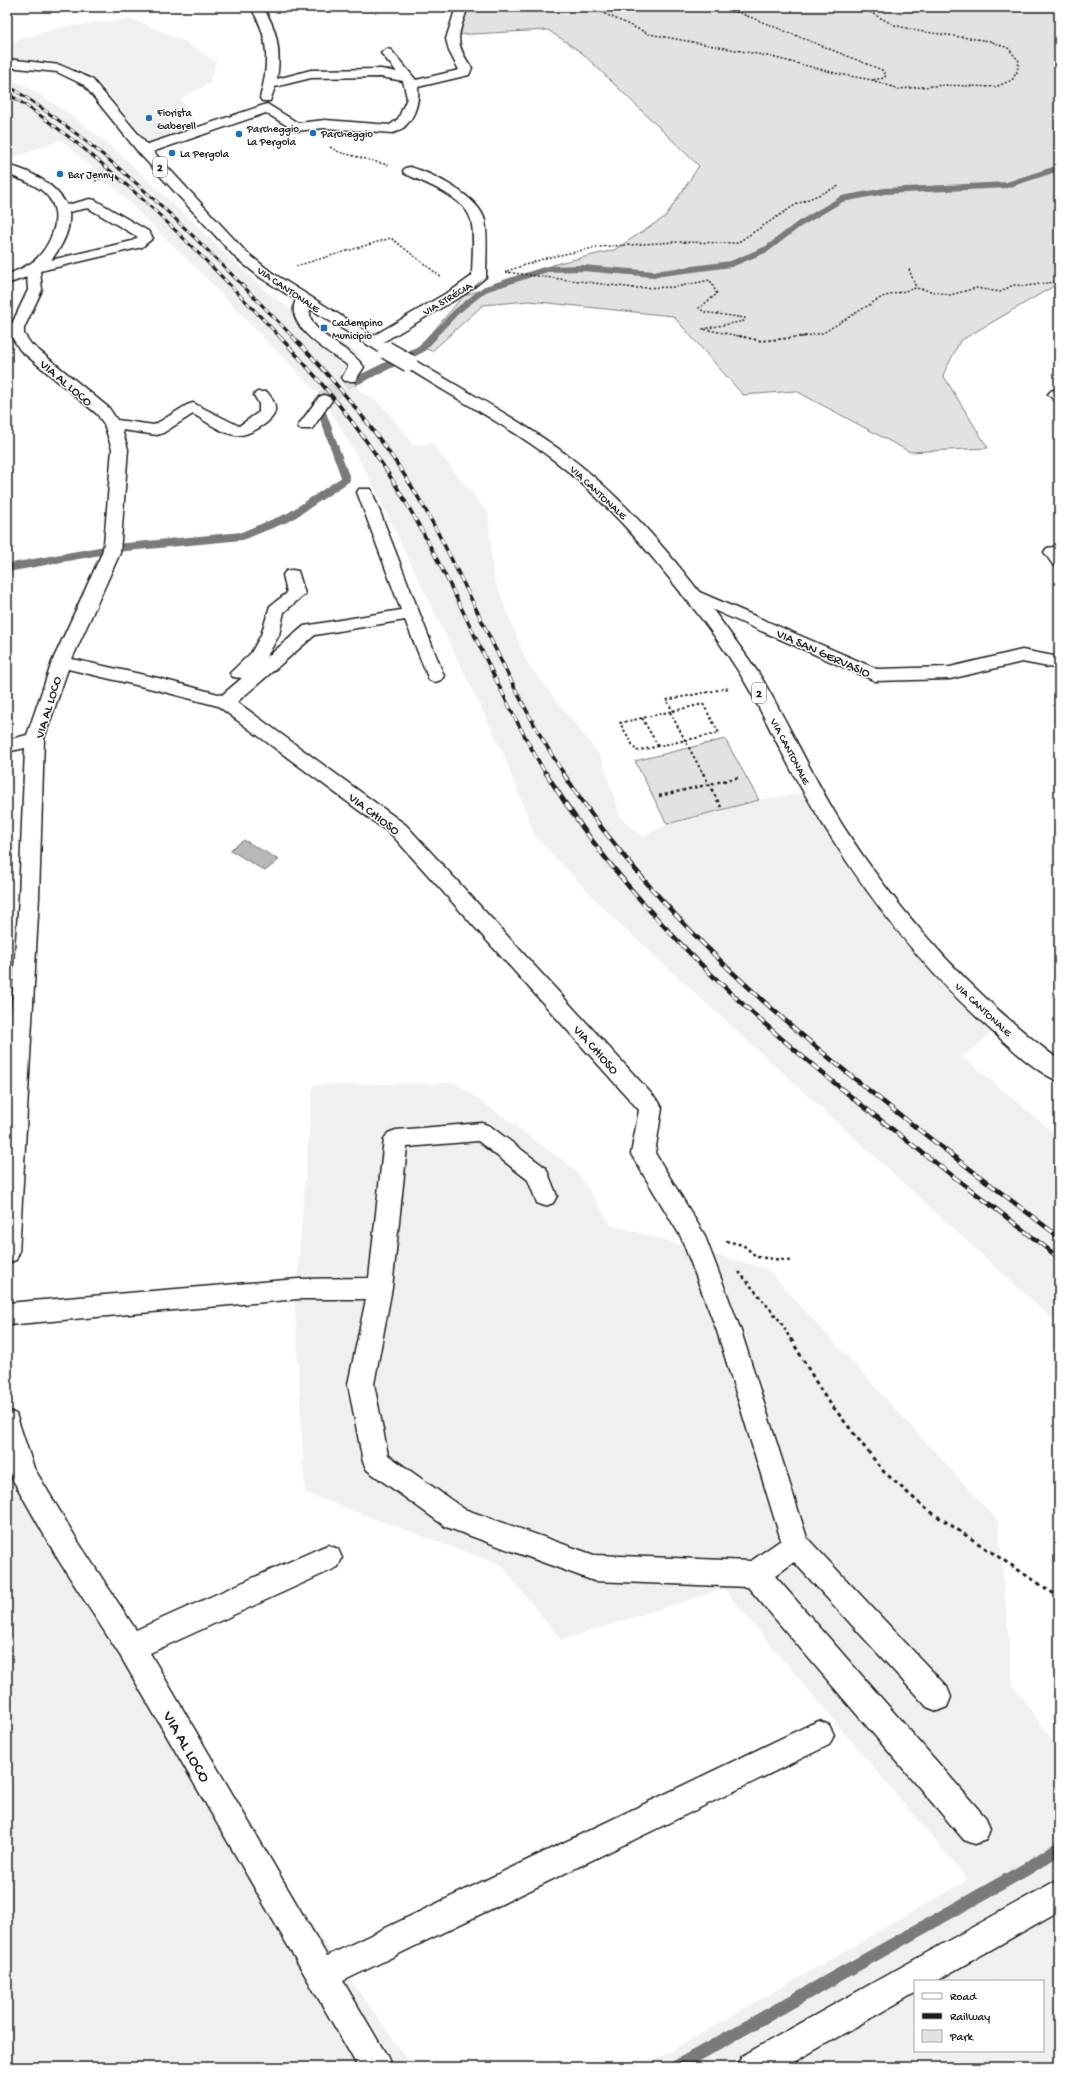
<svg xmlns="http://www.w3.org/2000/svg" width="1066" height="2074" viewBox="0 0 1066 2074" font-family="'Gochi Hand',sans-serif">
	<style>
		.built { fill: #f0f0f0; fill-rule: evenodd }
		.green { fill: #e2e2e2; stroke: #7f7f7f }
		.water { fill: #b8b8b8; stroke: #7a7a7a }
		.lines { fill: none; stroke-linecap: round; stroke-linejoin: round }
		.stream-far2 { stroke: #7a7a7a; stroke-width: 6 }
		.stream-far1 { stroke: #7a7a7a; stroke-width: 8 }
		.stream { stroke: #7a7a7a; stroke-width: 13 }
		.minor-tunnel { stroke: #ddd; stroke-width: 17; stroke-dasharray: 17 8; stroke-linecap: butt }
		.minor-casing { stroke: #1c1c1c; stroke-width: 3 }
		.major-casing { stroke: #1c1c1c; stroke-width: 3 }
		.path-far3 { stroke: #1c1c1c; stroke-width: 1.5; stroke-dasharray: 2 2; stroke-linecap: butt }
		.path-far2 { stroke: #1c1c1c; stroke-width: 2; stroke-dasharray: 2.5 2.5; stroke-linecap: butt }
		.path-far1 { stroke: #1c1c1c; stroke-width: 2.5; stroke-dasharray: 3 3; stroke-linecap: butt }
		.path { stroke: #1c1c1c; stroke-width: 3; stroke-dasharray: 4 4; stroke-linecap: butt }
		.minor { fill: #fff; fill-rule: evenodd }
		.major { fill: #fff; fill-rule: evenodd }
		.rail-far2-casing { stroke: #1c1c1c; stroke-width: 3 }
		.rail-far1-casing { stroke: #1c1c1c; stroke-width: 3.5 }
		.rail-casing { stroke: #1c1c1c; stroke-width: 4.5 }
		.rail-far2 { stroke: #fff; stroke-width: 2; stroke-dasharray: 5.5; stroke-linecap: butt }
		.rail-far1 { stroke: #fff; stroke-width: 2.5; stroke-dasharray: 7; stroke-linecap: butt }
		.rail { stroke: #fff; stroke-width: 3; stroke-dasharray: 9; stroke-linecap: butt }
		.major-bridge-casing { stroke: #1c1c1c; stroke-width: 20; stroke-linecap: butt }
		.major-bridge { stroke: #fff; stroke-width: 17 }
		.poi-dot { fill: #1f6fb2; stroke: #fff; stroke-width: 1.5 }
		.labels { text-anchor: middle; stroke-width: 3; stroke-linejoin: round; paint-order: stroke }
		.far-poi-label { font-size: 11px; fill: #1c1c1c; stroke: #fff; text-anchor: start }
		.far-street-label { font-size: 11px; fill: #1c1c1c; stroke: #fff }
		.shield { fill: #fff; stroke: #606060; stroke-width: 1 }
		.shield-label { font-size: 12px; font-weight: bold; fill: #1c1c1c }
		.street-label { font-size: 13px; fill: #1c1c1c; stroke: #fff }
		.near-street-label { font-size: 16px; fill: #1c1c1c; stroke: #fff }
	</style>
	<rect width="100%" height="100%" fill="#fff"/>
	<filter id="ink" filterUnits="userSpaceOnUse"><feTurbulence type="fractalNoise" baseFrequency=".025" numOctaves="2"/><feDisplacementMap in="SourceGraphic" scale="8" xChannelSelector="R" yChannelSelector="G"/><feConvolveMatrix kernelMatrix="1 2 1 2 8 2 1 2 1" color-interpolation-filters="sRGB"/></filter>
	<g filter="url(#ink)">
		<path class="built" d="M132,19L186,42L216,62L209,84L180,99L200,132L152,147L97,80L91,75L72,67L49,61L7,59V43L63,27Z
			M7,76L42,96L79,121L119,153L269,294L319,329L361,354L346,374L361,392L377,401L387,411L414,446L431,443L488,513L493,576L527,663L601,757L621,818L642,837L667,824L759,800L813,791L868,878L1000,1026L963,1057L1059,1137V1325L611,916L535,836L504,755L366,471L324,400L195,267L103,177L61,140L7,160Z
			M456,1083L576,1170L611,1225L767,1269L998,1521L1013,1686L1059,1749V2067H643L968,1880L724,1589L561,1640L501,1565L305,1493L295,1305L313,1085ZM915,1981H1043V2051H915Z
			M7,1422L131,1647L322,1940L413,2067H7Z"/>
		<path class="green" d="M462,7H1059V283L960,341L943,375L988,448L910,452L796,391L743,395L673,316L529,301L483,305L432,351L420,347L463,296L559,263L614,250L665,217L699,166L581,52L548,30L453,35Z
			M725,739L759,800L667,824L635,761Z"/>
		<path class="water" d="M244,840L279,860L265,871L230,850Z"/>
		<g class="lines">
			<path class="stream-far2" d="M432,337L456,312L485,289L547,269L582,268L654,274L731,264L767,249L798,225L842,199L885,191L1007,185L1059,168"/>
			<path class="stream-far1" d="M354,382L421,349L433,336
				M7,568L116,548L242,536L289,517L346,479L321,410L326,405"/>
			<path class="stream" d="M676,2067L1030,1867L1059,1848"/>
			<path class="minor-tunnel" d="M324,400L350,378"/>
			<defs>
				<path id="minor" d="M250,7H262C278,28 281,54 277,79L311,70L381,69L397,72L381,53L387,49L391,50L416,80L459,70L449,51L446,39L456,7H468C458,36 453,41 472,68L469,75L418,87C420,104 412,128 393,133L325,128L296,131L266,113L149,153H139L137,150L139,147L267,104L298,123L325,120L390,125L398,119L407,98L403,81L381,77L311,78L275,87L270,101H262L260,98C269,66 270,35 250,7Z
					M7,165C31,171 54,183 67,205L90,199L95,200L148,231L153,238L142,247L40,271L42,290L24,328V334L31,344L109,408L117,420L154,425L187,405L193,403L239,426L259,412V404L254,395L257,392H267C272,398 276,404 275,411C273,423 246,437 235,435C221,433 206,421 193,414L163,433L157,435L122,430L128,449L120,553L72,659L158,678L222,695L242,678L233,677L230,673L251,653L261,635L270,606L287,593L283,575L286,571L292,570L298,571L305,594L284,612L279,635L266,658L304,626L401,610L357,492L359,489H371L444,676L441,680L435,682L429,680L405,620L315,635L237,702L406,825L659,1102L662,1108L655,1153L704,1234L741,1331L807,1538L947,1687L951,1697L947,1707L937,1711L927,1707L794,1562L775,1576L986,1818L990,1829L986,1840L975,1844L964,1840L748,1587L594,1581L446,1527L367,1470L363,1462L348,1384L366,1299H298L7,1325V1303L298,1279L369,1278L384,1139L388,1133L396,1130L482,1123L490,1126L546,1168L557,1196L553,1203L545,1206L537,1203L528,1180L478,1141L407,1147L392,1288L374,1384L388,1455L464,1509L594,1555L751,1561L781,1540L717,1331L681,1237L631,1154L639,1110L392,835L218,706L157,690L68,669L44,739L39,897L19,1253L16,1260L7,1263V1072L19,897L25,748L7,752V740L27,735L52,662L102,553L104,544L112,449L104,424L97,414L20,350L10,334V328L28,290L27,277L7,284V275C17,270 26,267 34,261C50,247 64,217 49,198C40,185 21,180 7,174ZM88,208L138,237L132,241L51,260C62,247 71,230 69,212Z
					M410,167C432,173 480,197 485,221C488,239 486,259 486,277L465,294L378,345H368L366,342L368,339L455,288L472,276C472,260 475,235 471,220C465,197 425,183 405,174L403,171L405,168Z
					M303,295L308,296C313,304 305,315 316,327C330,343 352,350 364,367L355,381H345L342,378L348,367L346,364C329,352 279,324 298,296Z
					M1059,388V402L1054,400L1048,394L1051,391Z
					M324,395L329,397L332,400L312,429H300L298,426L300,423L319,397Z
					M1053,547L1059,548V566L1053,565L1044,552L1047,548Z
					M690,588L877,669L950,667L1022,650L1059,657V669L1022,662L950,679L875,681L684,597L681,593L684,589Z
					M7,1410L16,1414L34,1468L79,1543L136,1630L318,1549L328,1545L338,1549L342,1558L338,1567L150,1653L327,1956L809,1725L819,1721L829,1725L834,1735L829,1745L343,1981L387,2056L392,2067H358L121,1657L59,1561L13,1480L7,1466Z
					M1059,1879V1911L936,1981H915V1993L785,2067H737L742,2056Z"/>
				<path id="major" d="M7,59L60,65L92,79L149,147L246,252L271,272L391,347L394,350L391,353H381L261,278L236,258L139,153L84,85L57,72L7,67Z
					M409,358L414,360C465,391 519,419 567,455C623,497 671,554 713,610C729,632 746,654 761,677C790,726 813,778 843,826C901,916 973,995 1059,1060V1081C1038,1074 1009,1046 992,1031C915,963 854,879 803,791C781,754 764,714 742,677C723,646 701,617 678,589C642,543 601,497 555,461C507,425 454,398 404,366L401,363L404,360Z"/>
			</defs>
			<use href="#minor" class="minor-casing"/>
			<use href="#major" class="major-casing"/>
			<path class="path-far3" d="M590,7L649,34L768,56L839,74L872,80L899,89L944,85L995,87L1012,80L1017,72L1019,61L1008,48L990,41L918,31L894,25L860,7
				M725,7L882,70L886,75L884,78L872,80
				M330,147L339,152L388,165
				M95,181L103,177
				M296,266L391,238L441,277
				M909,269L916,288
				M507,271L546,258L598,247L674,242L737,243L795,205L839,186
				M505,272L634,288L676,287L710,280L717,294L699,308L704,312L745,318L744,321L703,329L744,337
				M801,337L823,333L882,297L916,288L950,295L976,288L1000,292L1013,285L1026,286L1054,282L1059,279"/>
			<path class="path-far2" d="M739,336L762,341L808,336
				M703,704L719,733L636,751L620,723Z
				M670,712L703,774
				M674,712L666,700L729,688
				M642,718L658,746"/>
			<path class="path-far1" d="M703,773L721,807
				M659,796L740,777
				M726,1241L743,1245L757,1257L791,1261
				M739,1272L780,1321L791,1340"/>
			<path class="path" d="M791,1339L823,1394L884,1472L925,1508L1059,1597"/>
			<use href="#minor" class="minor"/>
			<use href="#major" class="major"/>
			<defs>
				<path id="rail-far2" d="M7,85C115,153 205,246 293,337
					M7,93C110,159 196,249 280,337"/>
				<path id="rail-far1" d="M279,336C330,390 376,448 412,513C461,598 496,690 546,774
					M292,336C343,389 389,445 425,509C474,596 509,690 564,774"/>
				<path id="rail" d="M546,773C671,977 875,1113 1059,1258
					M563,773C689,966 880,1099 1059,1237"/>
			</defs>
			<use href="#rail-far2" class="rail-far2-casing"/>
			<use href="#rail-far1" class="rail-far1-casing"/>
			<use href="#rail" class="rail-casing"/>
			<use href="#rail-far2" class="rail-far2"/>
			<use href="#rail-far1" class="rail-far1"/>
			<use href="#rail" class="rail"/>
			<defs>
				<path id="major-bridge" d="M386,350L409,363"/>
			</defs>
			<use href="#major-bridge" class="major-bridge-casing"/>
			<use href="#major-bridge" class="major-bridge"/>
		</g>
	</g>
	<g class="poi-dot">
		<circle cx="149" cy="118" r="4"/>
		<circle cx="313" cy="133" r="4"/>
		<circle cx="239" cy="134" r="4"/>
		<circle cx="172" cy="153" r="4"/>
		<circle cx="60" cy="174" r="4"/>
		<rect x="320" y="324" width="8" height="8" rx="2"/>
	</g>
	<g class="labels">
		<g class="far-poi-label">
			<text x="157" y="116">Fiorista<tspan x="157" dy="13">Gaberell</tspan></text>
			<text x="247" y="132">Parcheggio<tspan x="247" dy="13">La Pergola</tspan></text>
			<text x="321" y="137">Parcheggio</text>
			<text x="180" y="157">La Pergola</text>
			<text x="68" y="178">Bar Jenny</text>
			<text x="332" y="326">Cadempino<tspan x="332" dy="13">Municipio</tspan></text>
		</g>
		<g class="far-street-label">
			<text transform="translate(289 289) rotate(34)" y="4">VIA CANTONALE</text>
			<text transform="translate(447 298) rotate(-31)" y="4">VIA STRÉCIA</text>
			<text transform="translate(599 492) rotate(43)" y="4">VIA CANTONALE</text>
			<text transform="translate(791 751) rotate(62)" y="4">VIA CANTONALE</text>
			<text transform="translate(984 1009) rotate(43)" y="4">VIA CANTONALE</text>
		</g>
		<g class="shield">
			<rect x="153" y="157" width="14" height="20" rx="3"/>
			<rect x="752" y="683" width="14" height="20" rx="3"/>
		</g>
		<g class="shield-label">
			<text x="160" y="171">2</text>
			<text x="759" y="697">2</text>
		</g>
		<g class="street-label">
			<text transform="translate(67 382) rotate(40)" y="5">VIA AL LOCO</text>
			<text transform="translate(824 652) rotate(24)" y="5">VIA SAN GERVASIO</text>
			<text transform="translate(47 707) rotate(-73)" y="5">VIA AL LOCO</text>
			<text transform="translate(375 813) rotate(37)" y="5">VIA CHIOSO</text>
			<text transform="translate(597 1049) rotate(48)" y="5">VIA CHIOSO</text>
		</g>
		<g class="near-street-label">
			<text transform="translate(188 1746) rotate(60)" y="6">VIA AL LOCO</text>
		</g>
	</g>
	<rect width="1066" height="2074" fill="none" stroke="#fff" stroke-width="24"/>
	<rect x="12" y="12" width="1042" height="2050" fill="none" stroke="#1c1c1c" stroke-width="1.5" filter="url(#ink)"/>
	<rect x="914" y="1980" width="130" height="72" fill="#ffffff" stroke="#a4a4a4"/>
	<rect x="922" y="1993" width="20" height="6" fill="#ffffff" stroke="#a4a4a4"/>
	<text x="950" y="2000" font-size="12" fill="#1c1c1c">Road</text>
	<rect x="922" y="2013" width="20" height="6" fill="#1c1c1c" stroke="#a4a4a4"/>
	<text x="950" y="2020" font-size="12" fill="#1c1c1c">Railway</text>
	<rect x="922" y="2030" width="20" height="12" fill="#e2e2e2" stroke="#a4a4a4"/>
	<text x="950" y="2040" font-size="12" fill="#1c1c1c">Park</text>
</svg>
